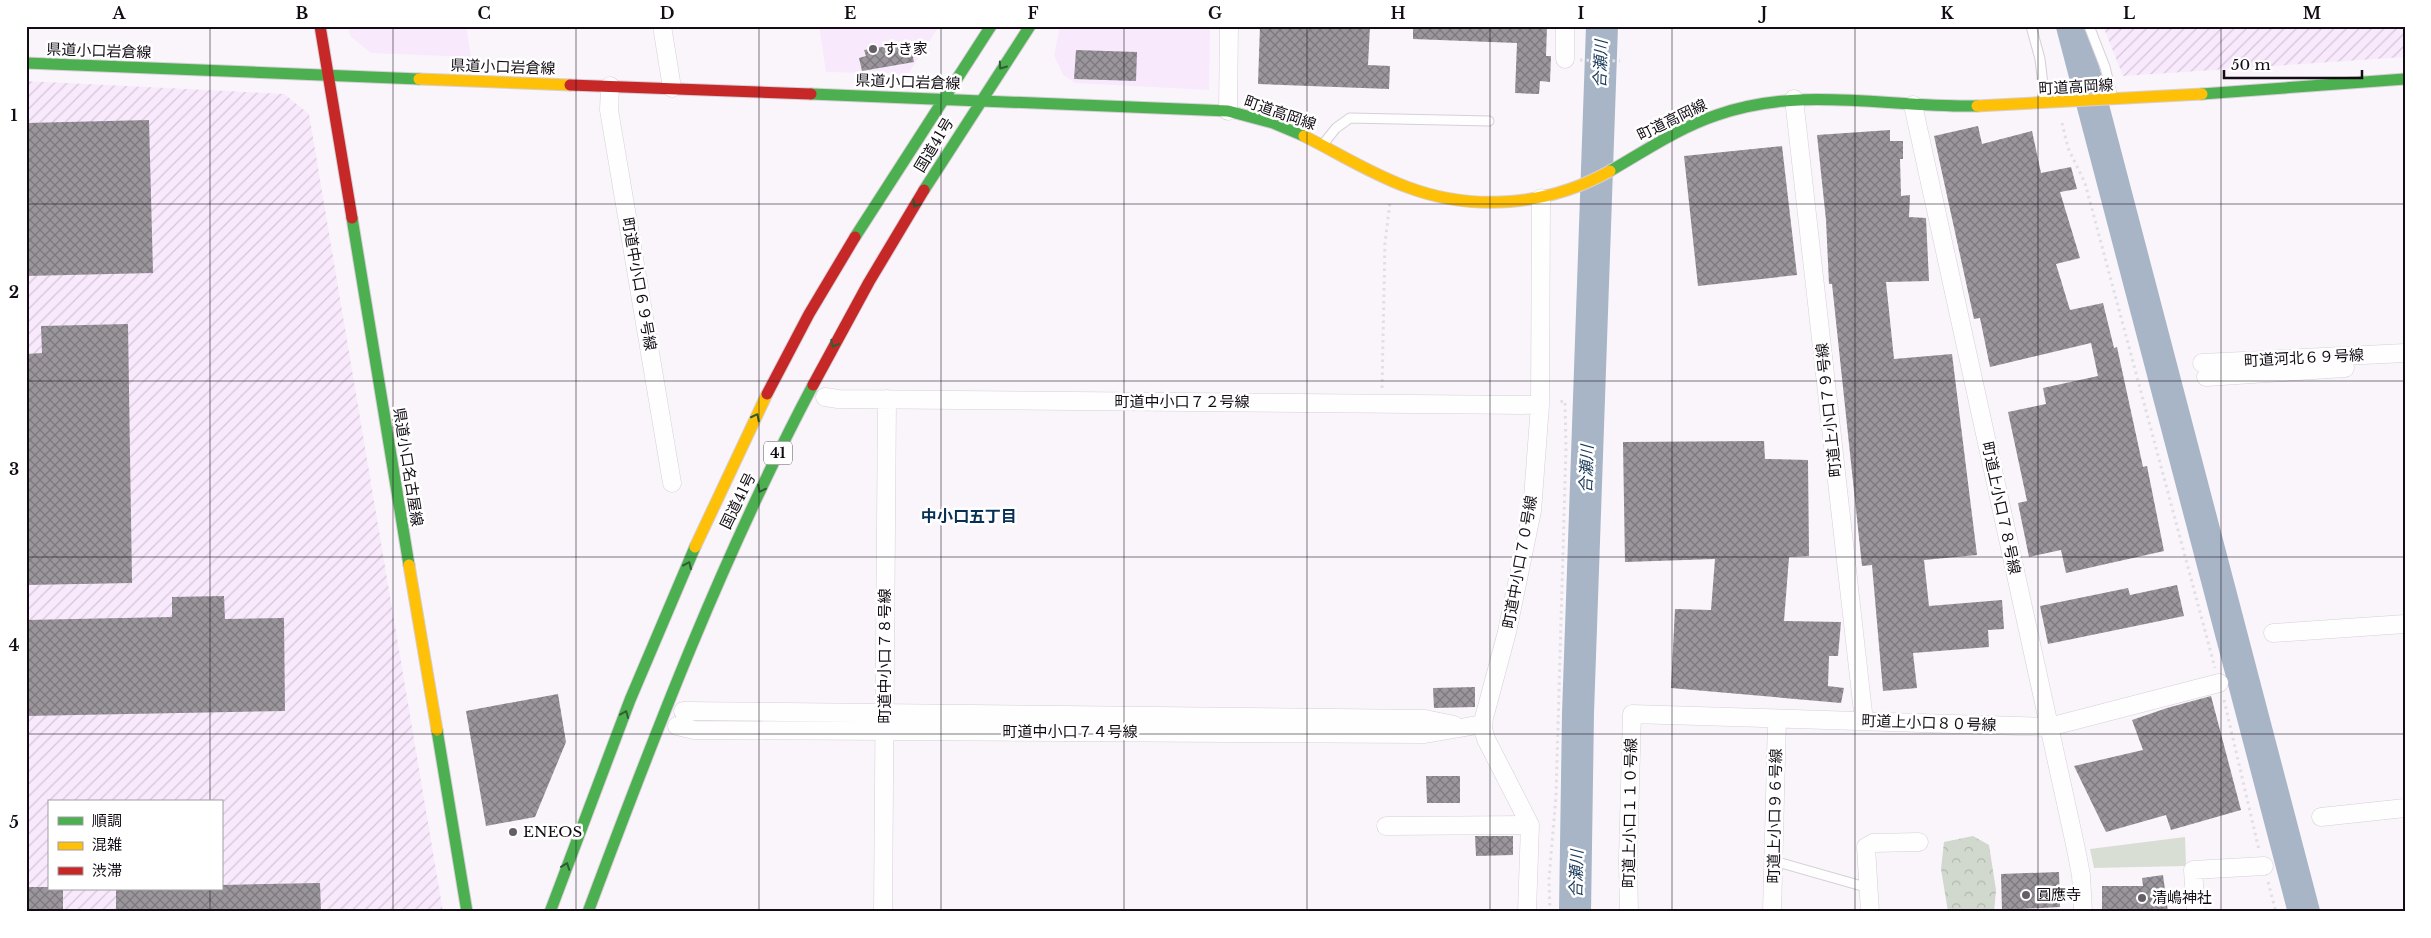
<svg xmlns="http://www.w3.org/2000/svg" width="2431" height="938" viewBox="0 0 2431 938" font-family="'Libre Baskerville','Noto Sans JP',serif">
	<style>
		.built { fill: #f8e9fc }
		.industrial { fill: url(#industrial-furrows); fill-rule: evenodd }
		.forest { fill: url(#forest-crowns) }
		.green { fill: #d8ded4 }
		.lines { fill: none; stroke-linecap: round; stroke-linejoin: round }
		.river { stroke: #a8b5c6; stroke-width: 32 }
		.building { fill: url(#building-cross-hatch) }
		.lane-casing { stroke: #d6cfd7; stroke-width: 11 }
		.street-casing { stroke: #d6cfd7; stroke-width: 19 }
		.fast-casing { stroke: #d6cfd7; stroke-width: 13 }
		.slow-casing { stroke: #d6cfd7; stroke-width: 13 }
		.jam-casing { stroke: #d6cfd7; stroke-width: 13 }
		.path { stroke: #e0dfe2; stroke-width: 3; stroke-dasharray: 2.5 4; stroke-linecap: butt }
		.lane { stroke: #fefefe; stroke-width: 9 }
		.street { stroke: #fefefe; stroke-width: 18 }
		.fast { stroke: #4caf50; stroke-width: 11 }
		.slow { stroke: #ffc107; stroke-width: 11 }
		.jam { stroke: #c62828; stroke-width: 11 }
		.oneway { stroke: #305e32 }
		.grid { fill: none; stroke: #130c15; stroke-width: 1; stroke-opacity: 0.55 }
		.poi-dot { fill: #645e66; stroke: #fff; stroke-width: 2 }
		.labels { text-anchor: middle; stroke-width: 5; stroke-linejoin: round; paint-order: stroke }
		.shield { fill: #fff; stroke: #5a555b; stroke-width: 1 }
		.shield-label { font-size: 14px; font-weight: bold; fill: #130c15 }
		.poi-label { font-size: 15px; fill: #130c15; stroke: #fff; text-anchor: start }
		.street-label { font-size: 15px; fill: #130c15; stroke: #fff }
		.water-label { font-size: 16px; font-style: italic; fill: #18395a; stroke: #fff }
		.neighbourhood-label { font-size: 16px; font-weight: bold; fill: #063055; stroke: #fff }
		.neatline { fill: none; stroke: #130c15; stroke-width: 2 }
		.grid-label { font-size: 16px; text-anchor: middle; font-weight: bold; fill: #130c15 }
	</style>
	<defs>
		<pattern id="industrial-furrows" width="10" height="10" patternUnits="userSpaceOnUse" patternTransform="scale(1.25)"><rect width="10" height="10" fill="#f8e9fc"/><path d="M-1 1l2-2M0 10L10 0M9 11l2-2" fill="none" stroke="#d4c7d7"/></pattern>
		<pattern id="forest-crowns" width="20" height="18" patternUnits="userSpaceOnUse" patternTransform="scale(1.25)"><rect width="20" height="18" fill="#d1d8cd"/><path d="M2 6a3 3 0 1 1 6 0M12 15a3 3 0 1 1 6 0" fill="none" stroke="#b3b8af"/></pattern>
		<pattern id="building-cross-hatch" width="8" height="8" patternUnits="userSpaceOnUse" patternTransform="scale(1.25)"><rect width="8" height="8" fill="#9b959c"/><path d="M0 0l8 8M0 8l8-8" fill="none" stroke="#7d787e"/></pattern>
	</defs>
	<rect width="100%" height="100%" fill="#faf5fb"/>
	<path class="built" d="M348,26H466L471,57L371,53L350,36Z
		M819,26H939L908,74L826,72Z
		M1060,26H1210L1209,90L1075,83L1063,75L1054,55Z"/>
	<path class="industrial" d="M2103,26H2405V57L2123,76Z
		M26,81L284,94L309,114L443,912H26ZM49,802H221V889H49Z"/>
	<path class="forest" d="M1973,836L1989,845L1996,890L1994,912H1948L1941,869L1944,842Z"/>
	<path class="green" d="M2185,837L2186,866L2094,868L2090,849Z"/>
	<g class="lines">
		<path class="river" d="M2072,26L2304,912
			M1575,912L1578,713L1602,26"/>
	</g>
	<path class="building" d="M1260,26H1370L1368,65L1390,66L1389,89L1258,84Z
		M1413,26H1547L1546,56H1551L1550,82L1540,81L1539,94L1515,93L1517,43L1413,39Z
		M910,42L914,62L862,71L859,58L866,56L864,50Z
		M1076,50L1137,52L1136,81L1074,79Z
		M149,120L153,273L26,276V123Z
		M1978,126L1982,144L2032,131L2041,173L2071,167L2077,189L2060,192L2080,258L2056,264L2070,310L2103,303L2114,348L2117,347L2143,467L2147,466L2164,551L2066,573L2061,550L2029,557L2018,503L2027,501L2008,412L2046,404L2043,388L2098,376L2091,343L1990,367L1980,318L1974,319L1934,136Z
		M1890,130V141H1903V159H1900L1901,196L1910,195L1909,217L1926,218L1929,281L1886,282L1894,359L1952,354L1977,555L1924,560L1929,606L2002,600L2004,629L1988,630L1989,647L1913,653L1917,688L1883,691L1872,565L1862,566L1832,284H1829L1826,220L1817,135Z
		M1782,146L1797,275L1698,286L1684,156Z
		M128,324L132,583L26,585V354L42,353L41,326Z
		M1764,441L1765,459L1808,460L1809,556L1789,557L1784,621L1841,622L1838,656H1829L1828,686L1844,688L1841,703L1671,688L1675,609L1711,610L1715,559L1625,562L1623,442Z
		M2177,585L2184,616L2048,644L2040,606L2128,588L2130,595Z
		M224,596L225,619L284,618L285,711L26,716V620L172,617V597Z
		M1475,687V707L1434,708L1433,688Z
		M558,694L566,742L535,817L486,826L466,711Z
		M2211,696L2241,810L2171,830L2166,815L2106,832L2074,766L2143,750L2132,720L2167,708Z
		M1426,776H1460V803H1427Z
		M1475,836H1513V855L1476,856Z
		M2059,872L2060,907L2002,910L2001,874Z
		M2163,875L2168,912H2102V886H2143L2142,878Z
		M320,883L321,912H116V889H221V885Z
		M26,887H49V889H63V912H26Z"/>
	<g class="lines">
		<defs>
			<path id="lane" d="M2031,26L2040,59L2045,102
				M2089,26L2105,67L2113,99
				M1324,143L1336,128L1350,118L1489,121
				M1774,861L1869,888"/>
			<path id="street" d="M662,26L672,88
				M1565,59V26
				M610,86L609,110L672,483
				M1794,99L1864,721
				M1913,105L2076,849L2081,875L2083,912
				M1228,111L1229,26
				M2202,363L2405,353
				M2206,377L2345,368
				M825,397L838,399L1540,405
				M2273,633L2405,624
				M683,711L1425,719L1454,725
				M677,726L694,730L1425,734L1483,724
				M2321,817L2405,808
				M1386,826L1530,825
				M883,912L887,399
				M1527,912L1530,825L1486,739L1483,729L1484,718L1507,632L1532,511L1540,405L1541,198
				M1629,912L1628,859L1632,714L2049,727L2219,683
				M1772,912L1777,719
				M1870,912L1866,847L1873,843L1919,842
				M2196,912L2193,870L2264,866"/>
			<path id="fast" d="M26,63L419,79
				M811,94L1228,111L1273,123L1304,136
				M2202,94L2405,79
				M1610,171C1645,151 1678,128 1717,115C1802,85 1889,108 1977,106
				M924,190L1030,26
				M352,218L409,565
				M855,237L991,26
				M437,730L467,912
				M550,912L630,700L695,547
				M588,912C655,733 723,555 813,385"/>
			<path id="slow" d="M419,79L570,85
				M1977,106L2202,94
				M1304,136C1338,153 1371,174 1407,187C1473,212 1548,206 1610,171
				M695,547L767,394
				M409,565L437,730"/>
			<path id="jam" d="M320,26L352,218
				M570,85L811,94
				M813,385L869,282L924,190
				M767,394L809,314L855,237"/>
		</defs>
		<use href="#lane" class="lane-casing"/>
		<use href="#street" class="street-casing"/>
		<use href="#fast" class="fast-casing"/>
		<use href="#slow" class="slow-casing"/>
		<use href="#jam" class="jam-casing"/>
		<path class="path" d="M1580,60L1620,61
			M2062,123L2068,148L2085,183L2215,668
			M1382,388L1385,243L1390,202
			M2224,700L2259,850
			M2268,882L2276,912
			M1550,912L1549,879L1556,796L1566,448L1565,401L1557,402"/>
		<use href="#lane" class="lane"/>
		<use href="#street" class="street"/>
		<use href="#fast" class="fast"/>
		<use href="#slow" class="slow"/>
		<use href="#jam" class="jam"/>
	</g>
	<defs><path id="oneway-chevron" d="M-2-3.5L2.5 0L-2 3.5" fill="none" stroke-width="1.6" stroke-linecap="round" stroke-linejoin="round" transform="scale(1.25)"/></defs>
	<g class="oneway">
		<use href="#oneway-chevron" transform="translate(1002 66) rotate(125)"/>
		<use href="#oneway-chevron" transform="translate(916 204) rotate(121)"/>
		<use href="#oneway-chevron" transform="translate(834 344) rotate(118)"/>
		<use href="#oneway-chevron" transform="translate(756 417) rotate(-63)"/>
		<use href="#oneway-chevron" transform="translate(761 489) rotate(116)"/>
		<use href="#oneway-chevron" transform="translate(688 565) rotate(-66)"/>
		<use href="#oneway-chevron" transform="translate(625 714) rotate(-68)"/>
		<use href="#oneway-chevron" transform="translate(566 866) rotate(-70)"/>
	</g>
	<path class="grid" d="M210,26V802M393,26V912M576,26V912M759,26V912M941,26V912M1124,26V912M1307,26V912M1490,26V912M1672,26V912M1855,26V912M2038,26V912M2221,26V912M26,204H2405M26,381H2405M26,557H2405M26,734H2405M210,889V912"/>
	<g class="poi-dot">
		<circle cx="873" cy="49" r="5"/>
		<circle cx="513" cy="832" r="5"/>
		<circle cx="2026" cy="895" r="5"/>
		<circle cx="2142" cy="898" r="5"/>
	</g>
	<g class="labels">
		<rect class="shield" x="764" y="441.5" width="28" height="23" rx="4"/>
		<g class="shield-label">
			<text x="778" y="458">41</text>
		</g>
		<g class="poi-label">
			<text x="883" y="54">すき家</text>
			<text x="523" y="837">ENEOS</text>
			<text x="2036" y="900">圓應寺</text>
			<text x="2152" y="903">清嶋神社</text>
		</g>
		<g class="street-label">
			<text transform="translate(99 51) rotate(2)" y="5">県道小口岩倉線</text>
			<text transform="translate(503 67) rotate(2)" y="5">県道小口岩倉線</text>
			<text transform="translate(908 82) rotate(2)" y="5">県道小口岩倉線</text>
			<text transform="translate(2076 87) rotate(-3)" y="5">町道高岡線</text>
			<text transform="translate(1280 113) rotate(19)" y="5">町道高岡線</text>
			<text transform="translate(1672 120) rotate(-26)" y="5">町道高岡線</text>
			<text transform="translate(934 145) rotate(-59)" y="5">国道41号</text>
			<text transform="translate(639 284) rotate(80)" y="5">町道中小口６９号線</text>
			<text transform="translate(2304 358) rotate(-3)" y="5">町道河北６９号線</text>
			<text x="1182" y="407">町道中小口７２号線</text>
			<text transform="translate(1829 410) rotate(-96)" y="5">町道上小口７９号線</text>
			<text transform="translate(408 467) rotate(81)" y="5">県道小口名古屋線</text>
			<text transform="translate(738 501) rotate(-64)" y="5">国道41号</text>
			<text transform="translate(2001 508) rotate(78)" y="5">町道上小口７８号線</text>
			<text transform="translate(1520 562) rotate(-80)" y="5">町道中小口７０号線</text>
			<text transform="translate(885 656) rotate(-90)" y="5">町道中小口７８号線</text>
			<text transform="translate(1929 723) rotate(2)" y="5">町道上小口８０号線</text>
			<text x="1070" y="737">町道中小口７４号線</text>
			<text transform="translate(1630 813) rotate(-89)" y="5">町道上小口１１０号線</text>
			<text transform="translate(1775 816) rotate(-89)" y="5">町道上小口９６号線</text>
		</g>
		<g class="water-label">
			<text transform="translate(1600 64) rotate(-88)" y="6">合瀬川</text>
			<text transform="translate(1586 469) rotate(-88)" y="6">合瀬川</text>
			<text transform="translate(1576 874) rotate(-89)" y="6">合瀬川</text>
		</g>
		<g class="neighbourhood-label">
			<text x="969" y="522">中小口五丁目</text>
		</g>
	</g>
	<rect width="2431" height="938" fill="none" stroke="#ffffff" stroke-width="55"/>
	<rect x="48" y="800" width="175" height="90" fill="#ffffff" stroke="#a19ea1"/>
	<rect x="58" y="817" width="25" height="8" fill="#4caf50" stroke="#a19ea1"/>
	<text x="92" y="826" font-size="15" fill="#130c15">順調</text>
	<rect x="58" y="842" width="25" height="8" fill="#ffc107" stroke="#a19ea1"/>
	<text x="92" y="850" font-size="15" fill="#130c15">混雑</text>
	<rect x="58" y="867" width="25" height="8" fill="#c62828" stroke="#a19ea1"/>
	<text x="92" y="876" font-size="15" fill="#130c15">渋滞</text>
	<path d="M2224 70v8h138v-8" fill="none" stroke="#130c15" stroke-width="2.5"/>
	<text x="2231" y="70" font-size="15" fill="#130c15" stroke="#ffffff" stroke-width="4" paint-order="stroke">50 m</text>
	<rect x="28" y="28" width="2376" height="882" class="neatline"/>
	<g class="grid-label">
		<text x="119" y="19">A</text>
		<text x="302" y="19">B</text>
		<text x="484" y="19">C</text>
		<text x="667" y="19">D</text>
		<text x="850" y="19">E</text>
		<text x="1033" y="19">F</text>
		<text x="1215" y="19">G</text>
		<text x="1398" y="19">H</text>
		<text x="1581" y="19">I</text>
		<text x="1764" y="19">J</text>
		<text x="1947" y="19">K</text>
		<text x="2129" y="19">L</text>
		<text x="2312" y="19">M</text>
		<text x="14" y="121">1</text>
		<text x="14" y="298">2</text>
		<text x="14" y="475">3</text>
		<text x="14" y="651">4</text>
		<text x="14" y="828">5</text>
	</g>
</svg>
